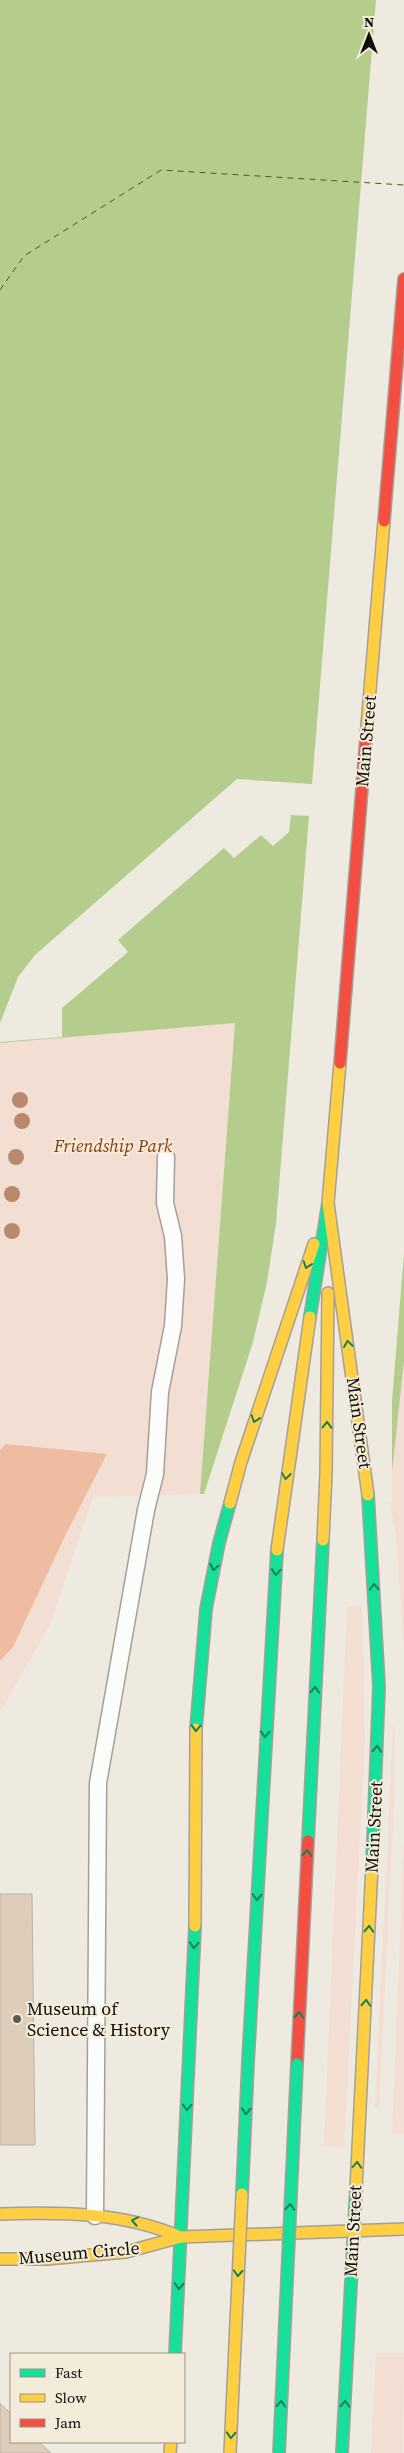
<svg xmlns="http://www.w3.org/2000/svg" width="404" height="2453" viewBox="0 0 404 2453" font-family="'Source Serif 4',serif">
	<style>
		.green { fill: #f2ded2 }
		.forest { fill: #f0bca1 }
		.water { fill: #b4cd8d }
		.pier { fill: #eeeae0 }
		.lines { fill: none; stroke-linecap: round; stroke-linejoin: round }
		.ferry { stroke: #445d20; stroke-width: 1; stroke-dasharray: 6 5; stroke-linecap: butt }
		.building { fill: #ddcdba; stroke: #b8b4ac }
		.lane-casing { stroke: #a4a099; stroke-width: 19 }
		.fast-casing { stroke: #a4a099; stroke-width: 14 }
		.slow-casing { stroke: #a4a099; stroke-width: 14 }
		.jam-casing { stroke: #a4a099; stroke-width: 14 }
		.lane { stroke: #fcfcfa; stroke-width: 16 }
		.fast { stroke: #16e098; stroke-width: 11 }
		.slow { stroke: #ffcf43; stroke-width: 11 }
		.jam { stroke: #f24e42; stroke-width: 11 }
		.fast-bridge-casing { stroke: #a4a099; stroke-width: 14; stroke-linecap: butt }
		.slow-bridge-casing { stroke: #a4a099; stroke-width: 14; stroke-linecap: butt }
		.fast-bridge { stroke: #16e098; stroke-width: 11 }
		.slow-bridge { stroke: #ffcf43; stroke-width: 11 }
		.tree { fill: #b8896c }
		.oneway { stroke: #138157 }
		.poi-dot { fill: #5e5a54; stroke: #f4ecda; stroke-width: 2 }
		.labels { text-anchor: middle; stroke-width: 4; stroke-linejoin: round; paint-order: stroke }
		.street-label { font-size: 18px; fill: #100d08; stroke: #f4ecda }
		.park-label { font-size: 18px; font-style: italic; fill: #8b3a0e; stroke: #f4ecda }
		.poi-label { font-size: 18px; fill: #100d08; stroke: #f4ecda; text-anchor: start }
	</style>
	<rect width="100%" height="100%" fill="#eeeae0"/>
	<path class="green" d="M235,1023L200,1494L93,1497L50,1625L0,1712V1043Z
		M404,1361V1648L396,1533L389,1501Z
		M347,1606H362L365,1740L344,2147L324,2146Z
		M393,1726L395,1727V1783L379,2108L375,2107Z
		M404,1841V2134H392Z
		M376,2353H404L403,2453H371Z"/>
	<path class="forest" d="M6,1444L107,1454L66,1534L13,1647L0,1661V1450Z"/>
	<path class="water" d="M0,0H404V1361L389,1500L200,1494L235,1023L0,1043Z"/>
	<path class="pier" d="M376,0H404V1253L392,1401V1501L389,1503L203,1497L253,1342L267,1282L276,1223L309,816L291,815L289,832L273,846L261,835L234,858L224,848L118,940L128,952L62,1008V1037L0,1042V1023L18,977L35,955L237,779L312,784Z"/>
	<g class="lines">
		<path class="ferry" d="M0,290L24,256L161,170L404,185"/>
	</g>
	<path class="building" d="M0,1894H32L35,2145H0Z
		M0,2403L11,2414V2442H39L51,2453H0Z"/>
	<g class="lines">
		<defs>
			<path id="lane" d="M95,2216L98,1783L146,1510L155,1474L160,1392L173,1326L176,1279L173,1236L165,1203L166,1157"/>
			<path id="fast" d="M310,1317L328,1203
				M368,1495L379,1687L372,1866
				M196,1729L206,1609L219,1543L230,1503
				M308,1841L323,1540
				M248,2062L277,1550
				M175,2354L195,1926
				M342,2453L356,2189"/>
			<path id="slow" d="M366,738L384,521
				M340,1063L328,1203L368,1495
				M230,1503L241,1462L314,1244
				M323,1540L326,1473L328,1293
				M277,1550L310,1317
				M195,1926L196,1729
				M356,2189L372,1866
				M0,2214C63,2212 122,2212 181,2237
				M0,2259H47L126,2252L181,2237L404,2229
				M170,2453L171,2442"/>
			<path id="jam" d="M384,521L404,279
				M340,1063L366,738
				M297,2064L308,1841"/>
		</defs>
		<use href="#lane" class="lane-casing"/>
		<use href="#fast" class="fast-casing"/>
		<use href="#slow" class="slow-casing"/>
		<use href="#jam" class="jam-casing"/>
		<use href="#lane" class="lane"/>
		<use href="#fast" class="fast"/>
		<use href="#slow" class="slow"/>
		<use href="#jam" class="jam"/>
		<defs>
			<path id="fast-bridge" d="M242,2194L248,2062
				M279,2453L297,2064"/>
			<path id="slow-bridge" d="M230,2453L242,2194"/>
		</defs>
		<use href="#fast-bridge" class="fast-bridge-casing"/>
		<use href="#slow-bridge" class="slow-bridge-casing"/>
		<use href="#fast-bridge" class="fast-bridge"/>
		<use href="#slow-bridge" class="slow-bridge"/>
	</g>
	<g class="tree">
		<circle cx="20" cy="1100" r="8"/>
		<circle cx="22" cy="1121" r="8"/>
		<circle cx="16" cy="1157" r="8"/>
		<circle cx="12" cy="1194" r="8"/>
		<circle cx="12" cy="1231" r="8"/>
	</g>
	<defs><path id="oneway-chevron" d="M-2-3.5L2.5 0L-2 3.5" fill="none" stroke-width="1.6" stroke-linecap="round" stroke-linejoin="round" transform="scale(1.25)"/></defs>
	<g class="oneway">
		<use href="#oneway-chevron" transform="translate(307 1265) rotate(109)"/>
		<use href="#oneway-chevron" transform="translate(348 1344) rotate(-98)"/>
		<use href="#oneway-chevron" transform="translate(255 1419) rotate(109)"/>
		<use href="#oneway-chevron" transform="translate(327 1425) rotate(-89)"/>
		<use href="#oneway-chevron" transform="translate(286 1476) rotate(97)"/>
		<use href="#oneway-chevron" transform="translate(214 1567) rotate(101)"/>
		<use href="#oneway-chevron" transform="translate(276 1572) rotate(95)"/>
		<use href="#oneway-chevron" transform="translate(374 1587) rotate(-93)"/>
		<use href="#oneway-chevron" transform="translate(315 1690) rotate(-87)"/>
		<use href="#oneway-chevron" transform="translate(196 1728) rotate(92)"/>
		<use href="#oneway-chevron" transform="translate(265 1734) rotate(93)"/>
		<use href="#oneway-chevron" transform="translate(377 1749) rotate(-87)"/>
		<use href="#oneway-chevron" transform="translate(307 1853) rotate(-87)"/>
		<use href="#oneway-chevron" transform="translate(257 1897) rotate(93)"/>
		<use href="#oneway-chevron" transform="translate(369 1929) rotate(-87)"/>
		<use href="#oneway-chevron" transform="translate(194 1945) rotate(93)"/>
		<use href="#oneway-chevron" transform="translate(366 2003) rotate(-87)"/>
		<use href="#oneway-chevron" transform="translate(299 2015) rotate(-87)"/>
		<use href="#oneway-chevron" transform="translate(187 2107) rotate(93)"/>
		<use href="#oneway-chevron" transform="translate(246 2111) rotate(93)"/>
		<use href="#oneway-chevron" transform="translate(357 2165) rotate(-86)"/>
		<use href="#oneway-chevron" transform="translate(290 2207) rotate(-87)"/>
		<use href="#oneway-chevron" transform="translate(135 2221) rotate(-169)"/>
		<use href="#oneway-chevron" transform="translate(238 2273) rotate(93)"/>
		<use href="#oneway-chevron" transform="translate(179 2286) rotate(93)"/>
		<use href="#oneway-chevron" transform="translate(281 2404) rotate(-87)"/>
		<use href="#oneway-chevron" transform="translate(345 2404) rotate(-87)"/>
		<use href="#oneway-chevron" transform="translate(231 2435) rotate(93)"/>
	</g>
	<circle class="poi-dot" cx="17" cy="2019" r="5"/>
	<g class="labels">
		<g class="street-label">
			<text transform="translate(366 741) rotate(-85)" y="6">Main Street</text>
			<text transform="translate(359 1423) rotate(82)" y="6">Main Street</text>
			<text transform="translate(374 1827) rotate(-87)" y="6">Main Street</text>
			<text transform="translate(353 2231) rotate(-87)" y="6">Main Street</text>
			<text transform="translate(79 2253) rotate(-5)" y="6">Museum Circle</text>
		</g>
		<g class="park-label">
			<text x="113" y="1152">Friendship Park</text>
		</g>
		<g class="poi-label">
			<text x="27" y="2015">Museum of<tspan x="27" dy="21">Science &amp; History</tspan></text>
		</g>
	</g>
	<rect x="10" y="2353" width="175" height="90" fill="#f4ecda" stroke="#999386"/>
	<rect x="20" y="2369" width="25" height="8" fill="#16e098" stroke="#999386"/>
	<text x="55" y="2378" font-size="15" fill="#100d08">Fast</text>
	<rect x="20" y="2394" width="25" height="8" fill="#ffcf43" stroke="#999386"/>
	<text x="55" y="2403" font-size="15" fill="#100d08">Slow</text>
	<rect x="20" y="2419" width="25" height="8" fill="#f24e42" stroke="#999386"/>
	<text x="55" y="2428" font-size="15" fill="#100d08">Jam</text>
	<g transform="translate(369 35)" stroke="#f4ecda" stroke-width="4" paint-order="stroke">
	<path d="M0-4L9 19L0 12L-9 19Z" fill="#100d08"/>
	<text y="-8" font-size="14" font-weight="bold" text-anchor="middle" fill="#100d08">N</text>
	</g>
</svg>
